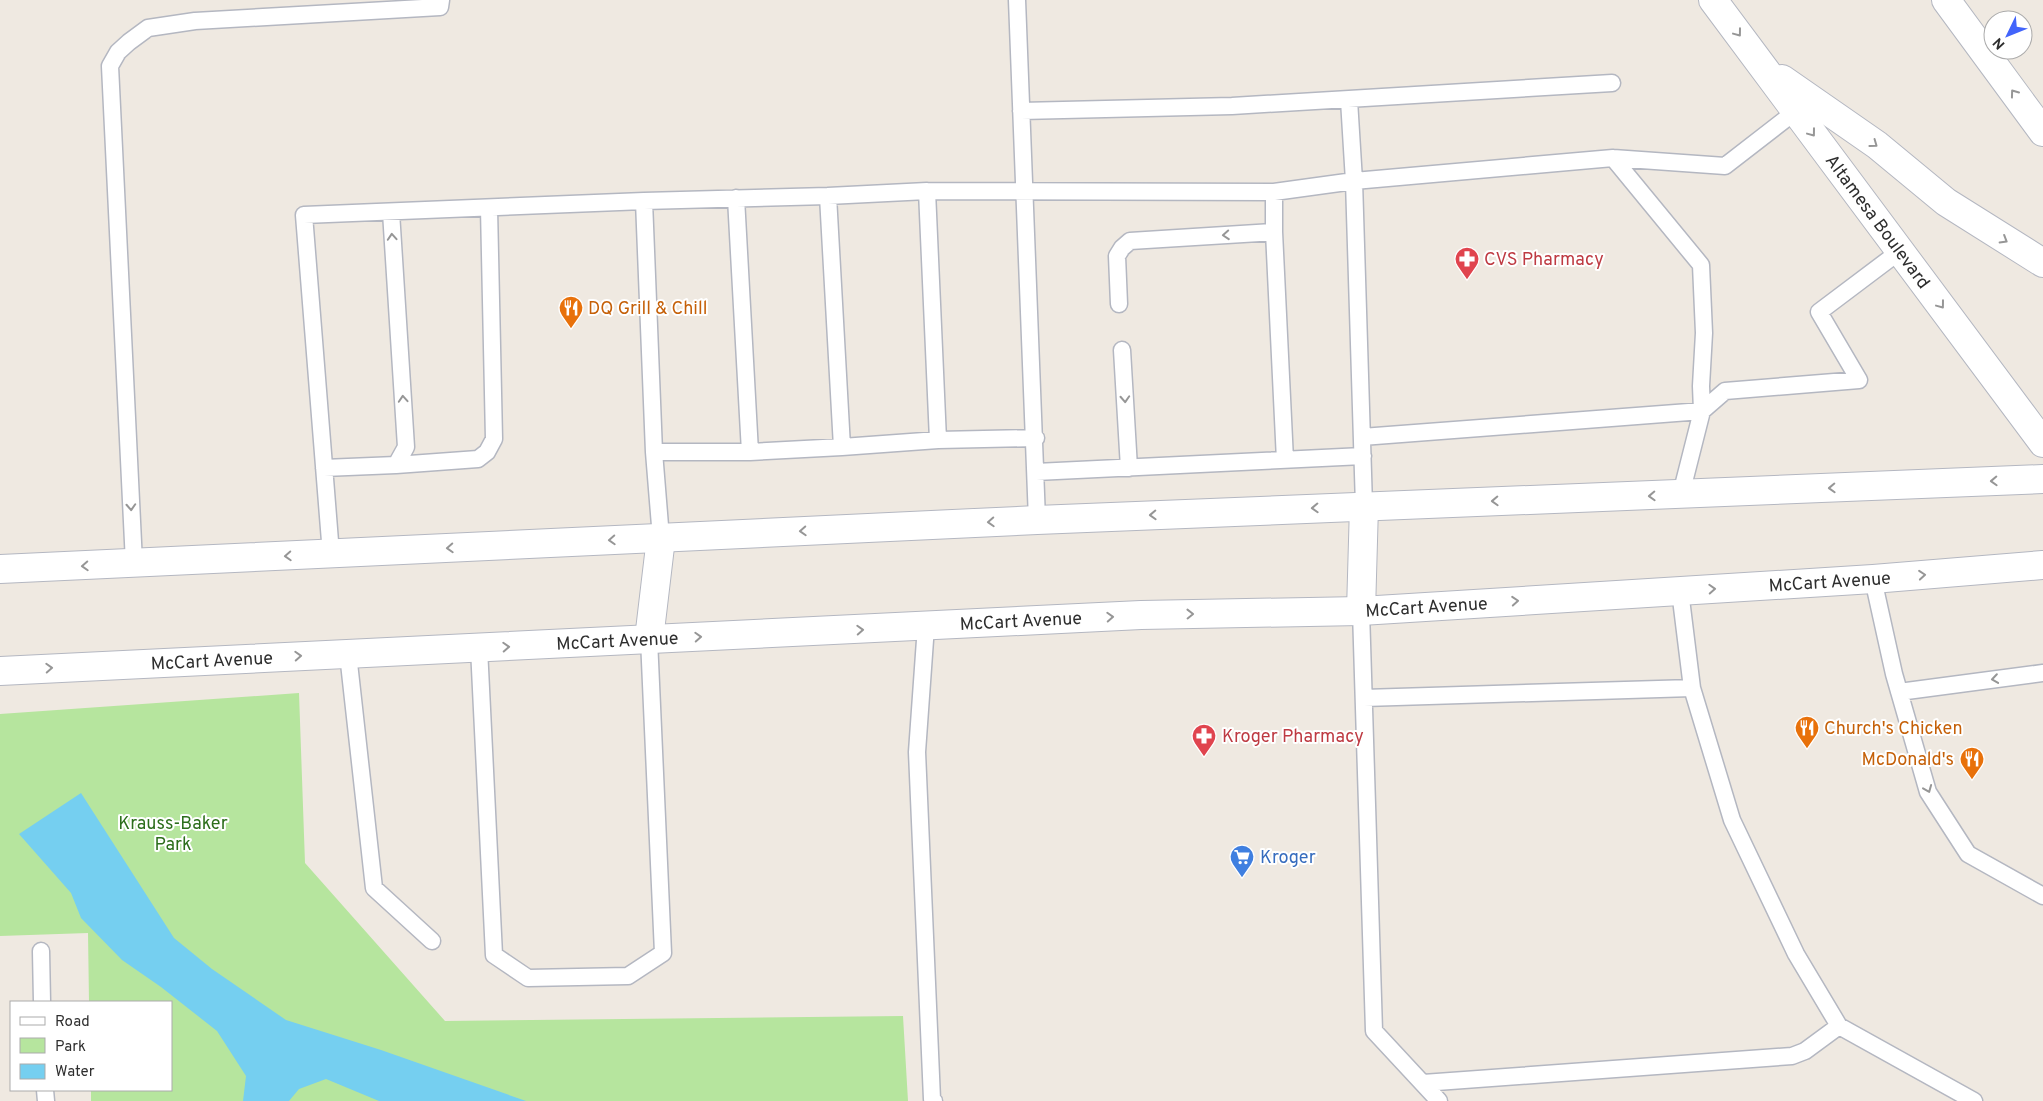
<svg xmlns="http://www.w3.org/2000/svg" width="2043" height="1101" viewBox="0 0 2043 1101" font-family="Overpass,sans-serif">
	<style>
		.green { fill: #b6e59e }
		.water { fill: #75cff0 }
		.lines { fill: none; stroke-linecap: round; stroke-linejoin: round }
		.lane-casing { stroke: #b4b7c1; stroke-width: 19 }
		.secondary-casing { stroke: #b4b7c1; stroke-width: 30 }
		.lane { stroke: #fff; stroke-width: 16 }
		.secondary { stroke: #fff; stroke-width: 28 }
		.oneway { stroke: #969696 }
		.labels { text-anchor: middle; stroke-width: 4; stroke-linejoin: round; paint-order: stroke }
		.street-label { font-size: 18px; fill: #2e2e2e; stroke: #fff }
		.health-label { font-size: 18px; fill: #be3a42; stroke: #fff; text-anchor: start }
		.food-label { font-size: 18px; fill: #c56008; stroke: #fff; text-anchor: start }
		.park-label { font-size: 18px; fill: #2c6e1b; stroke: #fff }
		.shop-label { font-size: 18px; fill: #366cbe; stroke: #fff; text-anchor: start }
	</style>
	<rect width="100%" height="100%" fill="#efe9e1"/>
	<path class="green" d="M299,693L305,863L445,1021L903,1016L908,1101H91V1090H171V1002H89L88,933L0,936V714Z"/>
	<path class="water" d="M81,793L174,938L212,969L286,1020L381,1050L526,1101H379L326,1079L299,1089L289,1101H243L246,1076L217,1031L161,987L122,960L81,918L71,893L19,834Z"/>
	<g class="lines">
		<defs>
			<path id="lane" d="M1017,0C1023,173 1031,346 1037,520
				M1349,100L1354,181L1613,158L1725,166L1796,111
				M1021,111L1232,106L1612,83
				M1613,158L1701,265L1704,333L1701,386L1702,411
				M927,191L938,440
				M1274,192V232L1285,460
				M828,196L842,447
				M736,198L750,452
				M1119,304L1117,256L1122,248L1130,241L1274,232
				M1122,350L1129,468
				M1702,411L1725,391L1859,380L1819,312L1900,251
				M1362,437L1702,411L1681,494
				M654,452H750L842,447L938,440L1036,438
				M396,465L478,459L487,452L494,439L489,208
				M324,468L396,465L406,447L391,212
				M1036,472L1363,456
				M661,538L654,452L644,201L828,196L927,191L1274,192L1354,181L1364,506
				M331,554L304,215L644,201
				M134,563L110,66L118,52L129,42L148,28L195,21L440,7L441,0
				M1873,579L1894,674L1928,792L1968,854L2043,896
				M1680,591L1692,688L1732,820L1796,954L1839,1026L1974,1101
				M1361,611L1374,1031L1439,1101
				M926,626L917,752L932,1099L934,1101
				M479,648L494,955L528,978L628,976L663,953L649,639
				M348,654L374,888L432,941
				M1899,692L2043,673
				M1364,698L1692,688
				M41,951L42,1002
				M1423,1083L1792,1056L1805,1051L1839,1026
				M45,1090L46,1101"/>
			<g id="secondary">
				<path id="s1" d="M1713,0L2043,443"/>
				<path d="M1946,0L2043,132"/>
				<path d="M1782,79L1877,145L1946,202L2043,263"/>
				<path d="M0,569L1037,520L2043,479"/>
				<path d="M1361,611L1364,506"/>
				<path d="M649,639L661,538"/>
				<path id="s2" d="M0,671L1141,615L1361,611L1873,579L2043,565"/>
			</g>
		</defs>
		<use href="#lane" class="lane-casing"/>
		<use href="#secondary" class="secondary-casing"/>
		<use href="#lane" class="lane"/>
		<use href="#secondary" class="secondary"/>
	</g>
	<defs><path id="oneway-chevron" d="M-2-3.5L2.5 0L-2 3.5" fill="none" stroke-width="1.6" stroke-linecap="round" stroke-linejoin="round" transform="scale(1.25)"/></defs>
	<g class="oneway">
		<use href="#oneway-chevron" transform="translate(1738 33) rotate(53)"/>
		<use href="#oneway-chevron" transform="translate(2014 93) rotate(-126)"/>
		<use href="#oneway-chevron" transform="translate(1812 133) rotate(53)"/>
		<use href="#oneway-chevron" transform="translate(1874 144) rotate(36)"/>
		<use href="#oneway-chevron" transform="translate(1226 235) rotate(176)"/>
		<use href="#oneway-chevron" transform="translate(392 237) rotate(-94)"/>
		<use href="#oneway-chevron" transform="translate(2004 240) rotate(31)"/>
		<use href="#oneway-chevron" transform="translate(1941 305) rotate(53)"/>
		<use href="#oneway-chevron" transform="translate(403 399) rotate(-94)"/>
		<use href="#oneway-chevron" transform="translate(1125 399) rotate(87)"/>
		<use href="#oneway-chevron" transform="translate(1994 481) rotate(178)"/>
		<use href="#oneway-chevron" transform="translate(1832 488) rotate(178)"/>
		<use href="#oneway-chevron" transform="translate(1652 496) rotate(178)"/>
		<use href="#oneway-chevron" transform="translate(1495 501) rotate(178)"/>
		<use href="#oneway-chevron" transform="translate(131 507) rotate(87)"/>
		<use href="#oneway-chevron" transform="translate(1315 508) rotate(178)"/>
		<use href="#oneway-chevron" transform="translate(1153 515) rotate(178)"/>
		<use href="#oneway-chevron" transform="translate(991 522) rotate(177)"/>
		<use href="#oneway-chevron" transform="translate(803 531) rotate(177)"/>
		<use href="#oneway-chevron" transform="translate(612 540) rotate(177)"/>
		<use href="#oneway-chevron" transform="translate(450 548) rotate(177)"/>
		<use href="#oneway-chevron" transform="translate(288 556) rotate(177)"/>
		<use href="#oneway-chevron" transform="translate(85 566) rotate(177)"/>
		<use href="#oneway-chevron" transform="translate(1922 575) rotate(-5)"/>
		<use href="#oneway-chevron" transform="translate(1712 589) rotate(-3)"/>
		<use href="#oneway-chevron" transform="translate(1515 601) rotate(-4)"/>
		<use href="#oneway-chevron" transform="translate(1190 614) rotate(-1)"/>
		<use href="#oneway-chevron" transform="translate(1110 617) rotate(-3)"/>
		<use href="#oneway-chevron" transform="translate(860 630) rotate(-3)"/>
		<use href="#oneway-chevron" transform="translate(698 637) rotate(-3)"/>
		<use href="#oneway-chevron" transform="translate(506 647) rotate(-3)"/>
		<use href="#oneway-chevron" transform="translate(298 656) rotate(-3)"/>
		<use href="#oneway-chevron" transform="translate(49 668) rotate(-3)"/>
		<use href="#oneway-chevron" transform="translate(1995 679) rotate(172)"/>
		<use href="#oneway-chevron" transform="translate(1928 789) rotate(68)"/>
	</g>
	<defs>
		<symbol id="pharmacy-pin" viewBox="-11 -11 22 30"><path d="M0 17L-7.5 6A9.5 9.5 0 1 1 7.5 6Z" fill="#e0444e" stroke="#fff"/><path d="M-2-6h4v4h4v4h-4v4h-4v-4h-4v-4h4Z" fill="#fff"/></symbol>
		<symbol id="restaurant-pin" viewBox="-11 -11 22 30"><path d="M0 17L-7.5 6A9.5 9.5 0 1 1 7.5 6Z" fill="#e8710a" stroke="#fff"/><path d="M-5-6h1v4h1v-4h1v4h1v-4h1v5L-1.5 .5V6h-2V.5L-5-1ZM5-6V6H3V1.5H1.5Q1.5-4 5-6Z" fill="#fff"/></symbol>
		<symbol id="supermarket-pin" viewBox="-11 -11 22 30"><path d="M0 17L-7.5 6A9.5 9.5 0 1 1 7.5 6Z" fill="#3f7fe0" stroke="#fff"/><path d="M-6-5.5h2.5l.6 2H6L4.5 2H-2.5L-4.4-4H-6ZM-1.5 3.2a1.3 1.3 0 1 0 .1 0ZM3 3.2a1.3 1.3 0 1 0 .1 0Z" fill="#fff"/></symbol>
	</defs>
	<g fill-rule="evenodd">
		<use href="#pharmacy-pin" x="1453" y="245" width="28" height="38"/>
		<use href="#restaurant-pin" x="557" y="294" width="28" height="38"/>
		<use href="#restaurant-pin" x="1793" y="714" width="28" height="38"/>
		<use href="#pharmacy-pin" x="1190" y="722" width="28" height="38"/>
		<use href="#restaurant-pin" x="1958" y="745" width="28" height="38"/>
		<use href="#supermarket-pin" x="1228" y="843" width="28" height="38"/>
	</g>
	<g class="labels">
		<g class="street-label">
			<text dy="6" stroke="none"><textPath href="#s1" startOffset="276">Altamesa Boulevard</textPath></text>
			<text dy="6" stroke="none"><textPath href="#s2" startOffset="1832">McCart Avenue</textPath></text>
			<text dy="6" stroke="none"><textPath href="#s2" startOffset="1428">McCart Avenue</textPath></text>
			<text dy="6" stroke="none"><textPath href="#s2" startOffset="1022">McCart Avenue</textPath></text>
			<text dy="6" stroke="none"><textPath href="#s2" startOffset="618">McCart Avenue</textPath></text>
			<text dy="6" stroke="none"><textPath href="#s2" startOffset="212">McCart Avenue</textPath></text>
		</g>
		<g class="health-label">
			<text x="1484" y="265">CVS Pharmacy</text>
			<text x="1222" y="742">Kroger Pharmacy</text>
		</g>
		<g class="food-label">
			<text x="588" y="314">DQ Grill &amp; Chill</text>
			<text x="1824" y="734">Church's Chicken</text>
			<text x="1954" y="765" text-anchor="end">McDonald's</text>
		</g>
		<g class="park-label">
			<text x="173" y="829">Krauss-Baker<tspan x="173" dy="21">Park</tspan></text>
		</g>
		<g class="shop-label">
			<text x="1260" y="863">Kroger</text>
		</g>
	</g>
	<rect x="10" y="1001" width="162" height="90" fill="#ffffff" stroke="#ababab"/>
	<rect x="20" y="1017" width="25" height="8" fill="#ffffff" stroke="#ababab"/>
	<text x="55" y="1026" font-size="15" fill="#2e2e2e">Road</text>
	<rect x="20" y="1038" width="25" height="15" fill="#b6e59e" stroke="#ababab"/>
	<text x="55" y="1051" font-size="15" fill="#2e2e2e">Park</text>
	<rect x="20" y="1064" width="25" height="15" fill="#75cff0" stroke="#ababab"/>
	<text x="55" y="1076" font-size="15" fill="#2e2e2e">Water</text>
	<g transform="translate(2008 35) rotate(227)"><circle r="24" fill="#ffffff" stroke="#ababab"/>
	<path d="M0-4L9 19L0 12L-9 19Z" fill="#4264fb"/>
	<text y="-8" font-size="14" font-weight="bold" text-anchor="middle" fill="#2e2e2e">N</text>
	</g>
</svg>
